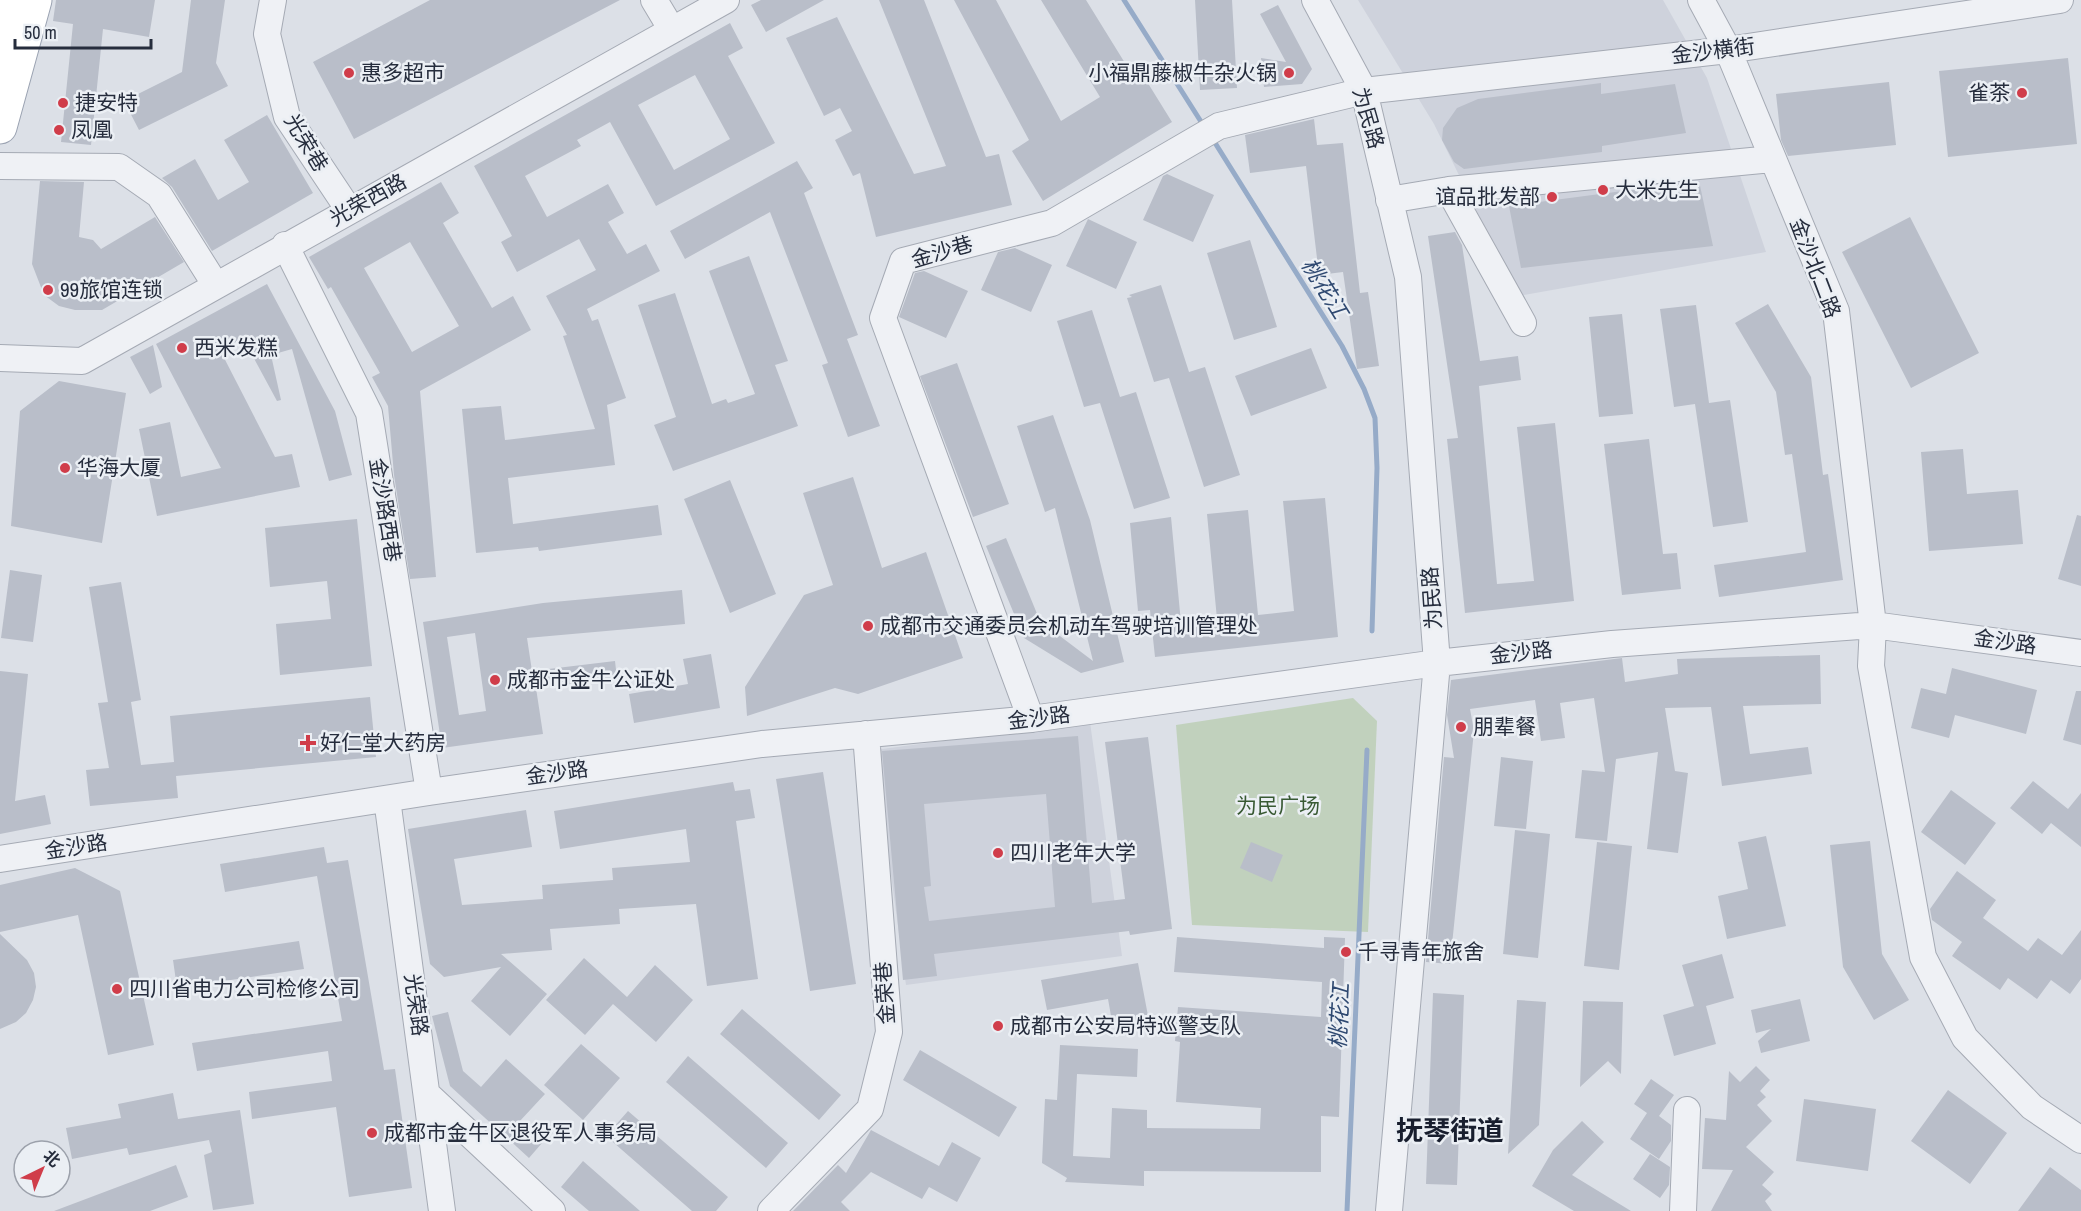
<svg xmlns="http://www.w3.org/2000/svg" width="2081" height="1211" viewBox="0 0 2081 1211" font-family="'Archivo Narrow','Noto Sans SC',sans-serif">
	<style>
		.built { fill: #ced2dc }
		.green { fill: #c1d1bd }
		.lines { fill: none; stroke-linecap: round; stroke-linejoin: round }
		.stream { stroke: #96abc8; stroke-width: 5 }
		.building { fill: #b9bec9; fill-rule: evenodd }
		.minor-casing { stroke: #a5aab4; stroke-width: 28 }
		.major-casing { stroke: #9ba3b2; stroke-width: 35 }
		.highway-casing { stroke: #838c9d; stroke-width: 35 }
		.minor { stroke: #eff1f5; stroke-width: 26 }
		.major { stroke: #fff; stroke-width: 33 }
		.highway { stroke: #fff; stroke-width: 33 }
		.poi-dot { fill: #d03d4a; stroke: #ebeff4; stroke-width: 2 }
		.labels { text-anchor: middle; stroke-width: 5; stroke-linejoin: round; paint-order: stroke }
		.street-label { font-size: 21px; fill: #262d3d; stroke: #ebeff4 }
		.poi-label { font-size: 21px; fill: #262d3d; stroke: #ebeff4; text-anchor: start }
		.park-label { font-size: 21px; fill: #385933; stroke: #ebeff4 }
		.water-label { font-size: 22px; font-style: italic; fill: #2f4971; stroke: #ebeff4 }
		.district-label { font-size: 27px; font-weight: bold; fill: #181e2e; stroke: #ebeff4 }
	</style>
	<rect width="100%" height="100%" fill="#dce0e7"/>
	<path class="built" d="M1358,0H1663L1707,78L1766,252L1518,296L1434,124Z
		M1090,722L1122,956L906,985L874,750Z"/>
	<path class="green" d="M1353,698L1377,721L1368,932L1192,925L1176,725Z"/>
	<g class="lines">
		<path class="stream" d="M1124,0L1205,128
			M1212,138L1342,346L1364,389L1375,418L1377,468L1372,631
			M1347,1211L1367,750"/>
	</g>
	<path class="building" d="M56,0H155L149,37L103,29L91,145L61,142L73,24L53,21Z
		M191,0H225L216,63L228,86L139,130L124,101L182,72Z
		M430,0H620L354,139L313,62Z
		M761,0H824L766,32L751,5Z
		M879,0H924L986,157L999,154L1012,205L876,237L860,173L853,176L835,140L852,131L840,108L824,116L786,38L837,17L914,174L946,166Z
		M954,0H996L1061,121L1100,97L1041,0H1086L1133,76L1141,72L1172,122L1043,201L1012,151L1029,140Z
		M1195,0H1232L1237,88L1200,90Z
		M1278,5L1312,69L1302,84L1264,87L1261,58L1286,62L1260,14Z
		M730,23L743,48L728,56L775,143L656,206L610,122L577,140L581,146L525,176L547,217L608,184L624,213L608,222L627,254L646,244L660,271L587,309L592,321L598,319L626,398L607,405L615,465L508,478L513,524L658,505L662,535L539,551L538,547L476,553L462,409L501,406L505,440L595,429L563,336L567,335L546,296L596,270L579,239L517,272L501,242L512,236L474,166ZM695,75L730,139L674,170L638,105Z
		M2068,58L2077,144L1948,157L1939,71Z
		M1889,82L1896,145L1788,156L1781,140L1776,94Z
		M1601,83V94L1675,84L1686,133L1602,146V152L1464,169L1454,162L1442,140L1443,128L1457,108L1478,99Z
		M267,115L313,193L212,251L172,187L162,178L195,159L218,200L249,182L224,140Z
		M1314,119L1317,145L1343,143L1360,293L1368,292L1379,366L1357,369L1343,272L1319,275L1306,166L1250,173L1245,135Z
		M797,161L813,188L804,193L858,335L847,339L880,426L848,437L822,365L828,363L770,212L685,259L670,231Z
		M1167,174L1214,195L1193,242L1143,220L1163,176Z
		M40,181L84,182L79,237L93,240L101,249L155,217L184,262L102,310H75L59,306L44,295L32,264Z
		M1699,181L1713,246L1521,268L1509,206Z
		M441,182L459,213L443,223L492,308L513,296L531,330L420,391L436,577L410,579L394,475L388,406L372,377L380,373L331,287L328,289L309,257ZM410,242L459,326L412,352L364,268Z
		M1910,217L1979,353L1911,388L1842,252Z
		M1088,219L1137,242L1116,289L1066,266Z
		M1455,232L1462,245L1480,361L1518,356L1521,380L1479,386L1497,584L1534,581L1517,427L1555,423L1574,601L1465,613L1447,439L1458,438L1428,236Z
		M1250,240L1277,327L1234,340L1207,253Z
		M1015,248L1052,265L1031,312L981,290L998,252Z
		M749,256L788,361L775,365L798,426L673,471L654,425L676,417L638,305L675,293L712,404L726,399L728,403L755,394L709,271Z
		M924,271L968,291L946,338L899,317L915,273Z
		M267,284L335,411L352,475L329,481L292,349L271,355L281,400L277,401L243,338L220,350L275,457L292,454L300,487L157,516L139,429L170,422L181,477L221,468L156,344Z
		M1161,285L1189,372L1205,367L1240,475L1204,487L1169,378L1154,382L1127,298L1132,297L1129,295Z
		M1768,304L1811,377L1823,475L1828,474L1843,580L1719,597L1714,565L1806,552L1792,454L1785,455L1776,392L1735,323Z
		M1696,305L1709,403L1730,400L1748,522L1713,527L1695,404L1674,407L1660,309Z
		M1092,310L1120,397L1136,392L1170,498L1134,509L1100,403L1084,407L1057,321Z
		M1622,314L1633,414L1599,417L1589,317Z
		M153,345L162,387L150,394L130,357Z
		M1311,348L1327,388L1251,416L1235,376Z
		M957,363L1009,504L973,517L920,376Z
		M59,381L126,393L102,543L11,526L20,411Z
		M1053,415L1090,520L1124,662L1081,673L1024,638L986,546L1006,538L1040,621L1093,661L1055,508L1045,512L1017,426Z
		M1649,439L1663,554L1677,553L1681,589L1622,595L1604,444Z
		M1963,449L1967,494L2018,490L2023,544L1929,551L1921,452Z
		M853,477L882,568L926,552L963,658L858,694L835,688L747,716L745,687L804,595L833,585L803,493Z
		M730,480L776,594L730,613L684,499Z
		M1325,498L1338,637L1155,657L1150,610L1138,611L1130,523L1171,517L1181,623L1217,619L1207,514L1248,510L1258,615L1294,611L1283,501Z
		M2077,515L2081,516V586L2058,579Z
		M357,519L372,666L280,675L276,624L331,619L327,581L270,587L265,528Z
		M10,570L42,575L33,642L1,638Z
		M121,582L141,700L131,702L141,765L174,762L170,716L370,697L376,757L176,776L178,798L90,806L86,770L109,768L98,703L108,702L89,587Z
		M682,590L685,624L527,638L532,671L615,661L617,679L536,688L543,734L442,748L423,622L543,603ZM475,633L486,711L459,715L447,637Z
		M711,654L720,708L634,723L629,694L688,684L683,659Z
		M1820,655L1821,704L1743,706L1750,754L1808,747L1812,774L1722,786L1711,707L1665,708L1675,771L1688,773L1678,853L1647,849L1658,752L1616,759L1607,841L1575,838L1582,770L1605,772L1594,698L1560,703L1565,738L1541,741L1535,700L1470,709L1474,731L1450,964L1426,962L1444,757L1454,758L1447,715L1451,680L1622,658L1625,682L1678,674L1677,659Z
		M1952,668L2037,690L2026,734L1955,715L1949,738L1911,728L1921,688L1946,694Z
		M0,671L28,674L15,801L45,795L51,824L0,834Z
		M2076,691H2081V745L2063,740Z
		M1078,736L1092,903L1125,899L1105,742L1148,737L1172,929L1130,935L1129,931L934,954L937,976L903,980L882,751ZM1046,794L1055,907L929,921L924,887L931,886L924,804Z
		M1501,757L1533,761L1526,829L1494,826Z
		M823,772L856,984L810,991L776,779Z
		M2033,781L2068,809L2081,793V847L2051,823L2042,834L2010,808Z
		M733,782L735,791L750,789L755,818L736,821L758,979L707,986L696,904L619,909L620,924L550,929L552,950L501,954L547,994L510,1036L471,1001L501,967L444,977L430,964L408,829L526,810L532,847L454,859L462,905L543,899L542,885L613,880L612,868L690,862L686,829L560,849L554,811Z
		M1951,790L1996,823L1965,865L1921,832Z
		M1515,830L1550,834L1538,958L1503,954Z
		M1766,836L1786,926L1727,939L1718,896L1748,889L1738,842Z
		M1870,841L1882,954L1909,1000L1874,1020L1843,967L1830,845Z
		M1251,842L1283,855L1272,882L1240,868Z
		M1597,842L1632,846L1619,970L1584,966Z
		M324,847L327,863L348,860L384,1070L395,1069L412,1188L349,1197L336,1107L252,1119L249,1092L332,1081L328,1051L197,1071L192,1043L342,1021L317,876L225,892L220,864Z
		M75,868L120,891L154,1045L108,1055L78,915L0,932V885Z
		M1957,871L1996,900L1983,918L2028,951L2038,938L2062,955L2081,930V979L2070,994L2051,980L2037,999L2008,978L2000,990L1952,956L1962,942L1932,920L1930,909Z
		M0,934L27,960L34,973L36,987L33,1000L26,1013L16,1022L0,1029Z
		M1177,937L1324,948V937L1345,938L1339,1117L1321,1116V1172L1144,1171V1186L1065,1182L1067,1178L1042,1163L1045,1099L1057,1100L1060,1045L1138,1049L1137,1077L1077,1074L1073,1156L1110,1158L1112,1108L1147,1110V1128L1260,1129L1261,1108L1176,1102L1180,1042L1175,1041L1178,1007L1321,1017L1322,982L1174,972Z
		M299,941L304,969L177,988L173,960Z
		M1722,954L1734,998L1706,1006L1716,1044L1674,1056L1663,1015L1694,1006L1682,965Z
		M584,958L627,997L655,965L693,1000L656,1042L613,1004L585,1035L546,1000Z
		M1138,963L1149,1021L1113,1027L1108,999L1047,1010L1041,980Z
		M1433,993L1464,995L1457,1185L1426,1184Z
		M1800,999L1810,1041L1761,1053L1758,1041L1771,1029L1756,1033L1751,1010Z
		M1517,1000L1546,1002L1539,1125L1508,1154Z
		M1583,1001L1623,1002L1621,1074L1608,1061L1580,1087Z
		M742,1009L841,1095L819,1120L720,1034Z
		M448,1012L463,1071L481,1087L506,1059L545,1094L519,1122L542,1143L529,1158L450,1086L432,1016Z
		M581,1044L620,1078L583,1120L544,1085Z
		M920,1050L1017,1107L999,1137L903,1080Z
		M688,1056L788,1143L766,1168L666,1082Z
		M1756,1066L1770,1080L1760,1091L1766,1097L1757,1105L1772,1121L1746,1147L1774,1172L1762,1185L1772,1194L1765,1201L1772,1211H1711L1733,1170L1702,1169L1705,1118L1726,1120L1729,1071L1740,1082Z
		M1651,1079L1674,1095L1659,1116L1671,1125V1141L1659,1159L1630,1139L1647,1113L1634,1104Z
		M1948,1090L2007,1133L1970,1184L1911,1141Z
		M173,1093L178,1119L240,1110L254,1204L213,1210L204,1155L212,1152L209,1140L129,1155L127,1148L72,1159L66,1128L121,1118L118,1104Z
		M1804,1099L1876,1109L1868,1171L1796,1161Z
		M628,1111L728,1197L716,1211H692L606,1136Z
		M1582,1121L1604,1142L1572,1175L1631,1211H1574L1532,1186L1553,1150Z
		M871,1130L939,1166L952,1142L981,1158L957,1202L929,1187L922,1199L871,1172L841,1202L850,1211H793L838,1165L846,1173Z
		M1650,1154L1670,1167L1669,1185L1660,1198L1633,1179Z
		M583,1161L640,1211H589L561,1187Z
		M176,1165L188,1197L150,1211H54Z
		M2050,1167L2081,1190V1211H2018Z"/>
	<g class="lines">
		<defs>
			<path id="minor" d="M273,0L267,34L287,117L349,210
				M654,0L672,30
				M1315,0L1364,91L1408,277L1437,663L1389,1211
				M1701,0L1728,50L1836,311L1873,625L1871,666L1923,957L1965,1038L2032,1107L2081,1140
				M0,166L119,167L159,195L215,284
				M1449,190L1772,159
				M1389,200L1449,190L1523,323
				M285,245L369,413L429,792
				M0,358L82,361L726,0
				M1031,719L883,318L903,261L1052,223L1219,126L1364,91L1728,50L2060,0
				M387,799L442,1211
				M0,859L429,792L762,744L1031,719L1437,663L1612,644L1873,625L2081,653
				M429,1096L552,1211
				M771,1211L870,1109L889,1032L866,734
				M1683,1211L1687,1110"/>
			<path id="major" d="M0,127L35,0"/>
			<path id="highway" d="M0,86L12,0"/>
		</defs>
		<use href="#minor" class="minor-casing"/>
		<use href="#major" class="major-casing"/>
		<use href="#highway" class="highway-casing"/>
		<use href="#minor" class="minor"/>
		<use href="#major" class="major"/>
		<use href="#highway" class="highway"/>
	</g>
	<g class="poi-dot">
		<circle cx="349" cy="73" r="6"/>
		<circle cx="1289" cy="73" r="6"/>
		<circle cx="2022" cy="93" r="6"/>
		<circle cx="63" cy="103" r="6"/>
		<circle cx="59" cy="130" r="6"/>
		<circle cx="1603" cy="190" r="6"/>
		<circle cx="1552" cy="197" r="6"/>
		<circle cx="48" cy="290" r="6"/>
		<circle cx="182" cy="348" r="6"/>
		<circle cx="65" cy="468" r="6"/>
		<circle cx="868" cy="626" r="6"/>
		<circle cx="495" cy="680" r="6"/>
		<circle cx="1461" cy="727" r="6"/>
		<path d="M305 734h6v6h6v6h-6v6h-6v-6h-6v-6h6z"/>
		<circle cx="998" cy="853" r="6"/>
		<circle cx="1346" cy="952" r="6"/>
		<circle cx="117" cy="989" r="6"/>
		<circle cx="998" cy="1026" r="6"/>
		<circle cx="372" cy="1133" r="6"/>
	</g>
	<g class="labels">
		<g class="street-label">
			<text transform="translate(1713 51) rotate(-7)" y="7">金沙横街</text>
			<text transform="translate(1368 118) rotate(74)" y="7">为民路</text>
			<text transform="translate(306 143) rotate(59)" y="7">光荣巷</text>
			<text transform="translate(368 200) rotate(-29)" y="7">光荣西路</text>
			<text transform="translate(942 252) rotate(-16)" y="7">金沙巷</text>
			<text transform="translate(1815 268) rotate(69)" y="7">金沙北二路</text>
			<text transform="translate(385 510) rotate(81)" y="7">金沙路西巷</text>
			<text transform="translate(1432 598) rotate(-94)" y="7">为民路</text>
			<text transform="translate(2005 642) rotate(8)" y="7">金沙路</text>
			<text transform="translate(1521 653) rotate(-6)" y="7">金沙路</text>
			<text transform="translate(1039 718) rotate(-7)" y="7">金沙路</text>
			<text transform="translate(557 773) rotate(-8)" y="7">金沙路</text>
			<text transform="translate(76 847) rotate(-9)" y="7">金沙路</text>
			<text transform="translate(885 993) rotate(-94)" y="7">金荣巷</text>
			<text transform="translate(416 1005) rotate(82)" y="7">光荣路</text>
		</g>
		<g class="poi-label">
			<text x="361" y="80">惠多超市</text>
			<text x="1277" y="80" text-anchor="end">小福鼎藤椒牛杂火锅</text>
			<text x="2010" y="100" text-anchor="end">雀茶</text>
			<text x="75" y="110">捷安特</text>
			<text x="71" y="137">凤凰</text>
			<text x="1615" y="197">大米先生</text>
			<text x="1540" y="204" text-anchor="end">谊品批发部</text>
			<text x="60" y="297">99旅馆连锁</text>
			<text x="194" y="355">西米发糕</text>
			<text x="77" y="475">华海大厦</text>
			<text x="880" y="633">成都市交通委员会机动车驾驶培训管理处</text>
			<text x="507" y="687">成都市金牛公证处</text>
			<text x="1473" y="734">朋辈餐</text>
			<text x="320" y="750">好仁堂大药房</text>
			<text x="1010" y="860">四川老年大学</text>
			<text x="1358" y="959">千寻青年旅舍</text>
			<text x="129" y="996">四川省电力公司检修公司</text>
			<text x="1010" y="1033">成都市公安局特巡警支队</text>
			<text x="384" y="1140">成都市金牛区退役军人事务局</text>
		</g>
		<g class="park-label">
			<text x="1278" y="813">为民广场</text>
		</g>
		<g class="water-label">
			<text transform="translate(1325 288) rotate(58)" y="8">桃花江</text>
			<text transform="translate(1339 1016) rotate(-87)" y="8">桃花江</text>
		</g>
		<g class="district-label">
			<text x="1450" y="1140">抚琴街道</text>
		</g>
	</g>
	<g transform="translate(42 1169) rotate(43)"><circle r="28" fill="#ebeff4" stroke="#9ca1ab" stroke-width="1.5"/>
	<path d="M0-4.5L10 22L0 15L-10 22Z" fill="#d03d4a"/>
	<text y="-9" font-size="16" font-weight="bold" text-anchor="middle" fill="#262d3d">北</text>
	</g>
	<path d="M15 39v9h136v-9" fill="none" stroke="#262d3d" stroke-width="3"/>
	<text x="24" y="39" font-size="18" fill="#262d3d" stroke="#ebeff4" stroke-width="4.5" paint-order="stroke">50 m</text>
</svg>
